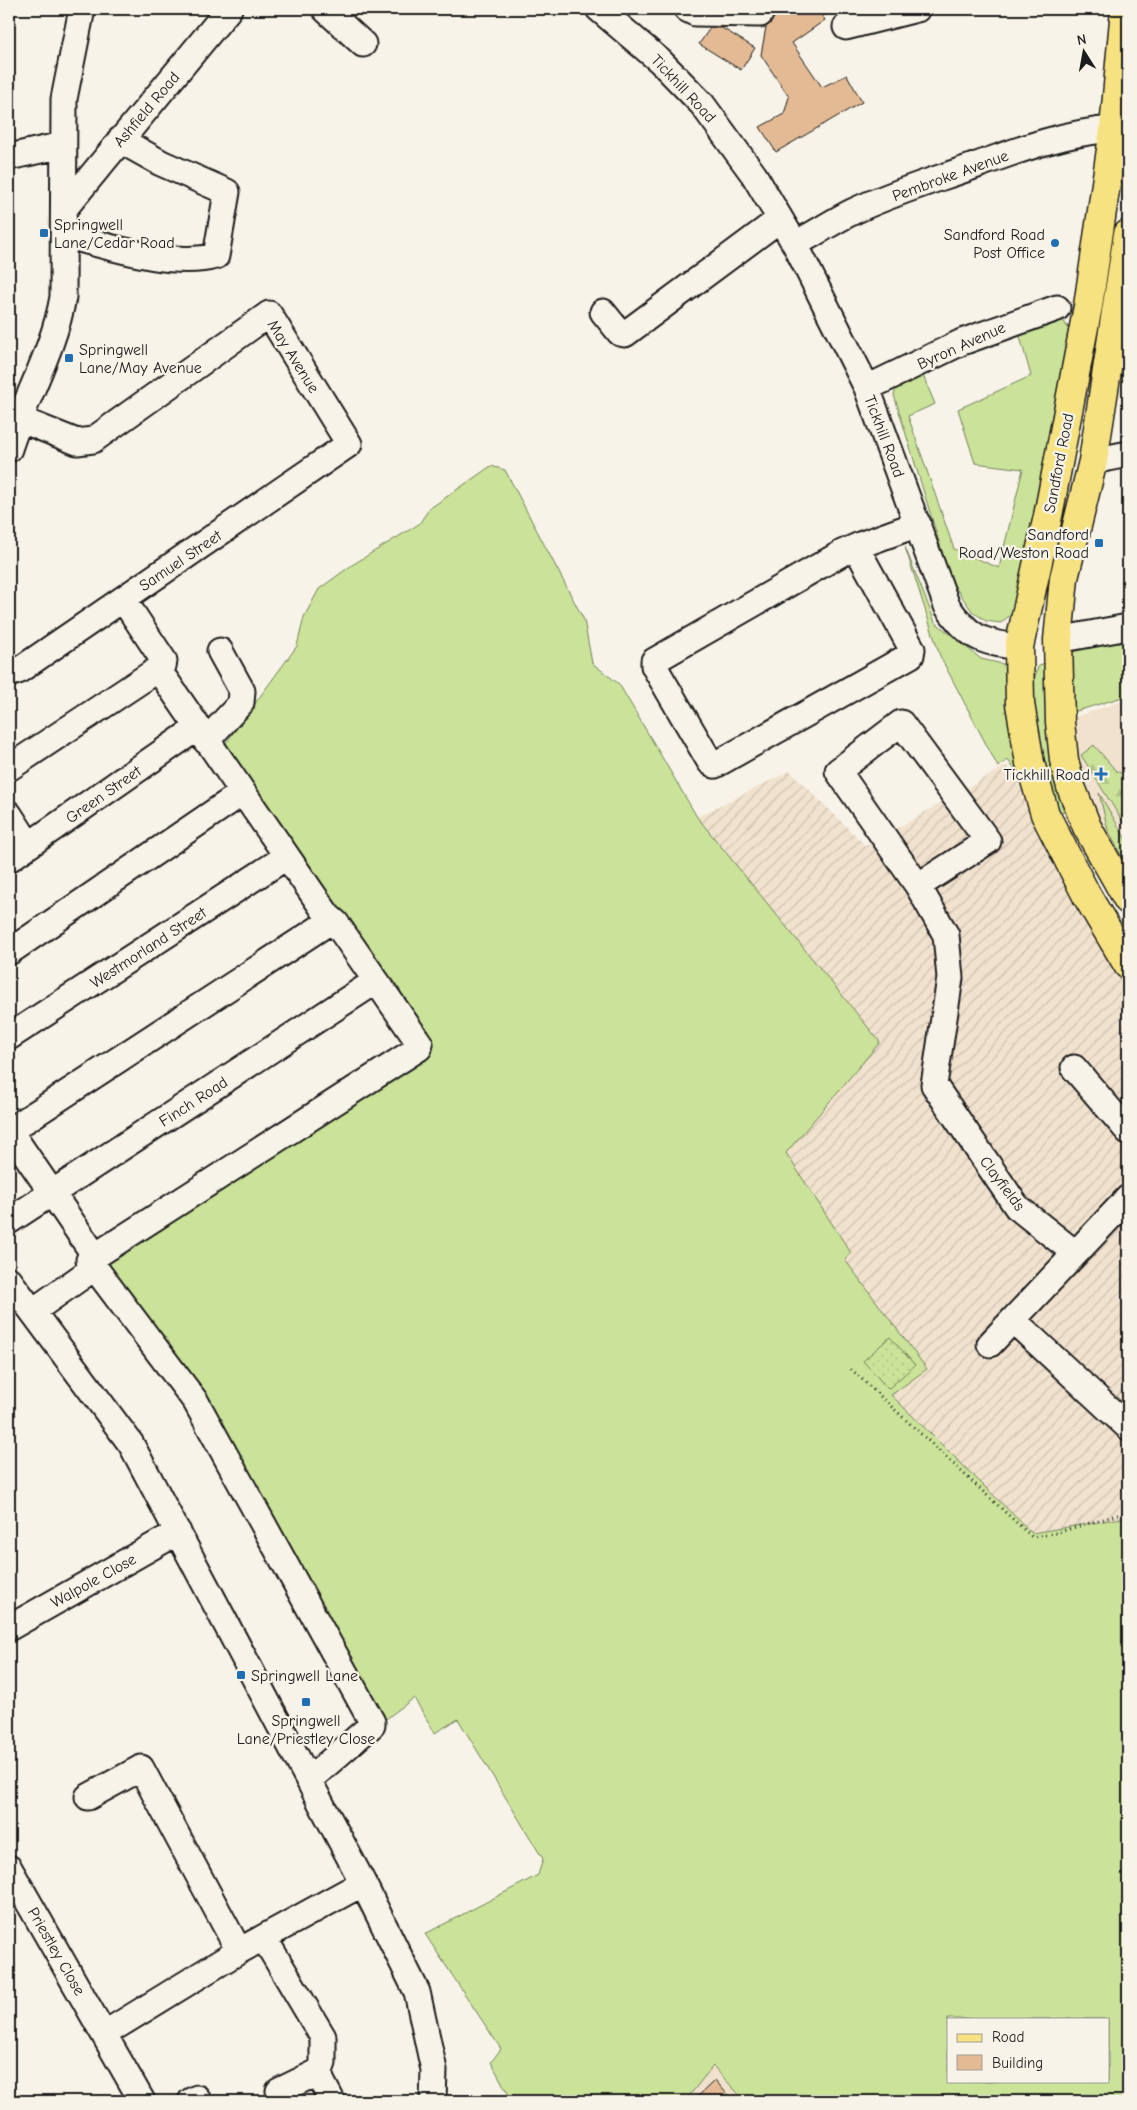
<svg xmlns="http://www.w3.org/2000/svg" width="1137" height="2110" viewBox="0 0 1137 2110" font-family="'Comic Neue',sans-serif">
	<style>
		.built { fill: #f1e2ce }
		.industrial { fill: url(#industrial-furrows) }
		.grass { fill: #cae399; stroke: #73805a; fill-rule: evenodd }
		.forest { fill: url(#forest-firs); stroke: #73805a }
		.park { fill: url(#park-dots); stroke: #73805a }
		.building { fill: #e3ba93; stroke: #1c1c1c }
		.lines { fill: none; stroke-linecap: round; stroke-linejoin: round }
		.minor-casing { stroke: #1c1c1c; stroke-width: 29 }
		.major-casing { stroke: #1c1c1c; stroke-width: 31 }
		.path { stroke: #1c1c1c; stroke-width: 3; stroke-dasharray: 1 4; stroke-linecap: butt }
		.minor { stroke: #f7f3e8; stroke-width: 25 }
		.major { stroke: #f7e281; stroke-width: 28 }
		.poi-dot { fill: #1f6fb2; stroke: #f7f3e8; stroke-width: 2 }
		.labels { text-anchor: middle; stroke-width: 4.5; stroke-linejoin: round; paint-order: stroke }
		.street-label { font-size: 16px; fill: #1c1c1c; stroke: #f7f3e8 }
		.poi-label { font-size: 16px; fill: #1c1c1c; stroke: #f7f3e8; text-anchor: start }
	</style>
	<defs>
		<pattern id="industrial-furrows" width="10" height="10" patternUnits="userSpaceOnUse" patternTransform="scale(1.25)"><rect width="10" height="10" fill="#f1e2ce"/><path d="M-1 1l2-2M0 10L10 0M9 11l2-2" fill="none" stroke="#cec1b0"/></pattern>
		<pattern id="forest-firs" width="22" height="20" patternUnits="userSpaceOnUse" patternTransform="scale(1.25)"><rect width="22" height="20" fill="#cae399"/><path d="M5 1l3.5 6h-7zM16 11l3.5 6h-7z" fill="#adc283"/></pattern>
		<pattern id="park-dots" width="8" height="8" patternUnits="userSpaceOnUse" patternTransform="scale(1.25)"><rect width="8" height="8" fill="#cae399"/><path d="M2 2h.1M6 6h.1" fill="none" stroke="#adc283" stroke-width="1.8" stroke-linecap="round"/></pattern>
	</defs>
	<rect width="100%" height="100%" fill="#f7f3e8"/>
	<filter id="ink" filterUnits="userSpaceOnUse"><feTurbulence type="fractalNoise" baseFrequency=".02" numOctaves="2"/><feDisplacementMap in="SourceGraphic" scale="10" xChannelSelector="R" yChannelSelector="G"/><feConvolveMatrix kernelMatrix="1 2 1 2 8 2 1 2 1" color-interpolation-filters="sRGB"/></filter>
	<g filter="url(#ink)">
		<path class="built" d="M1128,699V900L1060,722Z
			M713,2066L745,2101H685Z"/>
		<path class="industrial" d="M1007,765L1128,963V1517L1032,1533L891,1395L927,1369L845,1260L851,1253L785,1153L880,1042L697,817L790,771L866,846Z"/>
		<path class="grass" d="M1049,320H1063L1074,337L1016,610L1001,623L986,621L972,611L951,581L894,395L898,384L922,373L935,404L908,416L954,549L999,568L1023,469L975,463L958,409L1031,376L1019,333Z
			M491,466L505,470L584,620L592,663L619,684L697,817L880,1042L786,1153L851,1253L845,1260L927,1369L891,1395L1032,1533L1128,1517V2101H745L713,2066L685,2101H512L491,2062L501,2049L425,1934L538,1875L543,1859L458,1719L435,1733L414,1698L382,1722L99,1261L429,1047L226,749V743L297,646L304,617L319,589L352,565L419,524L429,509ZM948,2019H1108V2081H948Z
			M905,547L935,622L981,659L1007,665L1027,788L1008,760L998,767L940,656Z
			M1128,635V691L1126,696L1070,713L1067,657L1078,646Z
			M1045,662L1046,713L1055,766L1070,814L1052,809L1039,758L1031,689L1038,667Z
			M1099,793L1128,843V869L1108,830Z"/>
		<path class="forest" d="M1094,745L1116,771L1128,776V830L1081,755Z"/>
		<path class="park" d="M890,1337L915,1365L888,1389L863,1361Z"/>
		<path class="building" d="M788,9H818L825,20L792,43L822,87L847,75L862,102L776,152L760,127L784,114L789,97L761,55L766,27L773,18Z
			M710,28H722L755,48L741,70L699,44Z
			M715,2080L733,2101H693Z"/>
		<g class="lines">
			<defs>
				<path id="minor" d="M325,9L363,44
					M599,9L660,61L702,104L754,175L795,244L867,388L947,606C968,637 982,643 1019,647
					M687,9L695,13L760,14
					M846,27L917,9
					M9,157L63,145
					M64,209L229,9
					M64,235C107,246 172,268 216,256L227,192L161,163L120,140
					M795,244C814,234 832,222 852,212C891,193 935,180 977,165C1021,149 1067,132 1114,129
					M603,312L620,333L625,334L780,219
					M867,388L962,342L1057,308
					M9,449C25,398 54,350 63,297L64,99L82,9
					M1093,461L1128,454
					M856,547L912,649L911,655L715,765L710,762L654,666V661L842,553L860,545L918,524
					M1058,640L1128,627
					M158,669L328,916L336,923L420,1044L419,1048L89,1260L196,1402L372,1722V1725L310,1779
					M9,674L18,671L349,444L269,314L93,440L77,442L19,419
					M206,741L241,703L242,691L220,651
					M9,768L163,666L164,661L123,599
					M9,814L29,845
					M9,859L197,728
					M918,886L988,841L901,723L838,771L918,886L946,935L950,978L934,1085L1017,1207L1075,1253
					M9,952L242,793
					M9,1037L286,857
					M1074,1068L1128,1131
					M9,1130L95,1256
					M9,1131L332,920
					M9,1221L376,981
					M9,1280L131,1444L363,1883L417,1992L434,2070L433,2101
					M33,1311L94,1268
					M1013,1320L1128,1427
					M990,1344L1128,1198
					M9,1628L178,1532
					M88,1797L141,1768L239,1951
					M9,1868L142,2101
					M264,1938L323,2037V2063L320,2071L321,2080L332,2101
					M104,2034L239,1951L363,1883
					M279,2091L320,2071
					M191,2101L197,2098"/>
				<path id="major" d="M1125,9L1114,129L1088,306L1048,516L1019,647L1020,704L1030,763L1045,814L1087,896L1128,965
					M1128,234L1093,461L1064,578L1058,640L1060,722L1064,760L1071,787L1087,827L1128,900"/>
			</defs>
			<use href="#minor" class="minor-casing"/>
			<use href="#major" class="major-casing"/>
			<path class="path" d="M851,1369L1032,1537L1052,1534L1128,1512"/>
			<use href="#minor" class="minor"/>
			<use href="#major" class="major"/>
		</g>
	</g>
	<g class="poi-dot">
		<rect x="39" y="228" width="10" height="10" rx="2.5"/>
		<circle cx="1055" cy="243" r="5"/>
		<rect x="64" y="353" width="10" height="10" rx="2.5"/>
		<rect x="1094" y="538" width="10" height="10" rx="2.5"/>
		<path d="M1098.5 766.5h5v5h5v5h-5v5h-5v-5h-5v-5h5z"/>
		<rect x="236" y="1670" width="10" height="10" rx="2.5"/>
		<rect x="301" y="1697" width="10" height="10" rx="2.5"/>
	</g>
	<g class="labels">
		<g class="street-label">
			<text transform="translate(684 88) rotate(47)" y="6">Tickhill Road</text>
			<text transform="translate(146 109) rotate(-50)" y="6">Ashfield Road</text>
			<text transform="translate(950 175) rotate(-20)" y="6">Pembroke Avenue</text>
			<text transform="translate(961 345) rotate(-24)" y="6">Byron Avenue</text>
			<text transform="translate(294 356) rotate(58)" y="6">May Avenue</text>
			<text transform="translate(885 436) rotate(69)" y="6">Tickhill Road</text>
			<text transform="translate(1058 463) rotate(-79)" y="6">Sandford Road</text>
			<text transform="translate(180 560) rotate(-34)" y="6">Samuel Street</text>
			<text transform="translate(103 794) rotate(-35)" y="6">Green Street</text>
			<text transform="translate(148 947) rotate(-33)" y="6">Westmorland Street</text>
			<text transform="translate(193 1101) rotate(-33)" y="6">Finch Road</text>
			<text transform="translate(1003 1183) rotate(53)" y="6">Clayfields</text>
			<text transform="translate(93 1580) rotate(-29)" y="6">Walpole Close</text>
			<text transform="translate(57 1951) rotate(60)" y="6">Priestley Close</text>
		</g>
		<g class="poi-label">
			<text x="54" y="230">Springwell<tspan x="54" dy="18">Lane/Cedar Road</tspan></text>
			<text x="1045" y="240" text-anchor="end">Sandford Road<tspan x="1045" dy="18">Post Office</tspan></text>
			<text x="79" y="355">Springwell<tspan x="79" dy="18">Lane/May Avenue</tspan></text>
			<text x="1089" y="540" text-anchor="end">Sandford<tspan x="1089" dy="18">Road/Weston Road</tspan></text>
			<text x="1090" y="780" text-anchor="end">Tickhill Road</text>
			<text x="251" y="1681">Springwell Lane</text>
			<text x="306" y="1726" text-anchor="middle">Springwell<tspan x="306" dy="18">Lane/Priestley Close</tspan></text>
		</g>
	</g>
	<rect width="1137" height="2110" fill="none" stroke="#f7f3e8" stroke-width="30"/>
	<rect x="15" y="15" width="1107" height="2080" fill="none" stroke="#1c1c1c" stroke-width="2" filter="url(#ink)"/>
	<rect x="947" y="2018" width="162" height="65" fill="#f7f3e8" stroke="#9f9d96"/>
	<rect x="957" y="2034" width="25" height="8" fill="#f7e281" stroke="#9f9d96"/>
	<text x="992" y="2042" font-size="15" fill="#1c1c1c">Road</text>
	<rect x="957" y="2055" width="25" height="15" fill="#e3ba93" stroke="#9f9d96"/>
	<text x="992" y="2068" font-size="15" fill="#1c1c1c">Building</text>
	<g transform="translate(1084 52) rotate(349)" stroke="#f7f3e8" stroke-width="4" paint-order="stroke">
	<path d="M0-4L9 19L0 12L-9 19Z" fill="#1c1c1c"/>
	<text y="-8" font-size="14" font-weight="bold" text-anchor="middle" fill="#1c1c1c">N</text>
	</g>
</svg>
